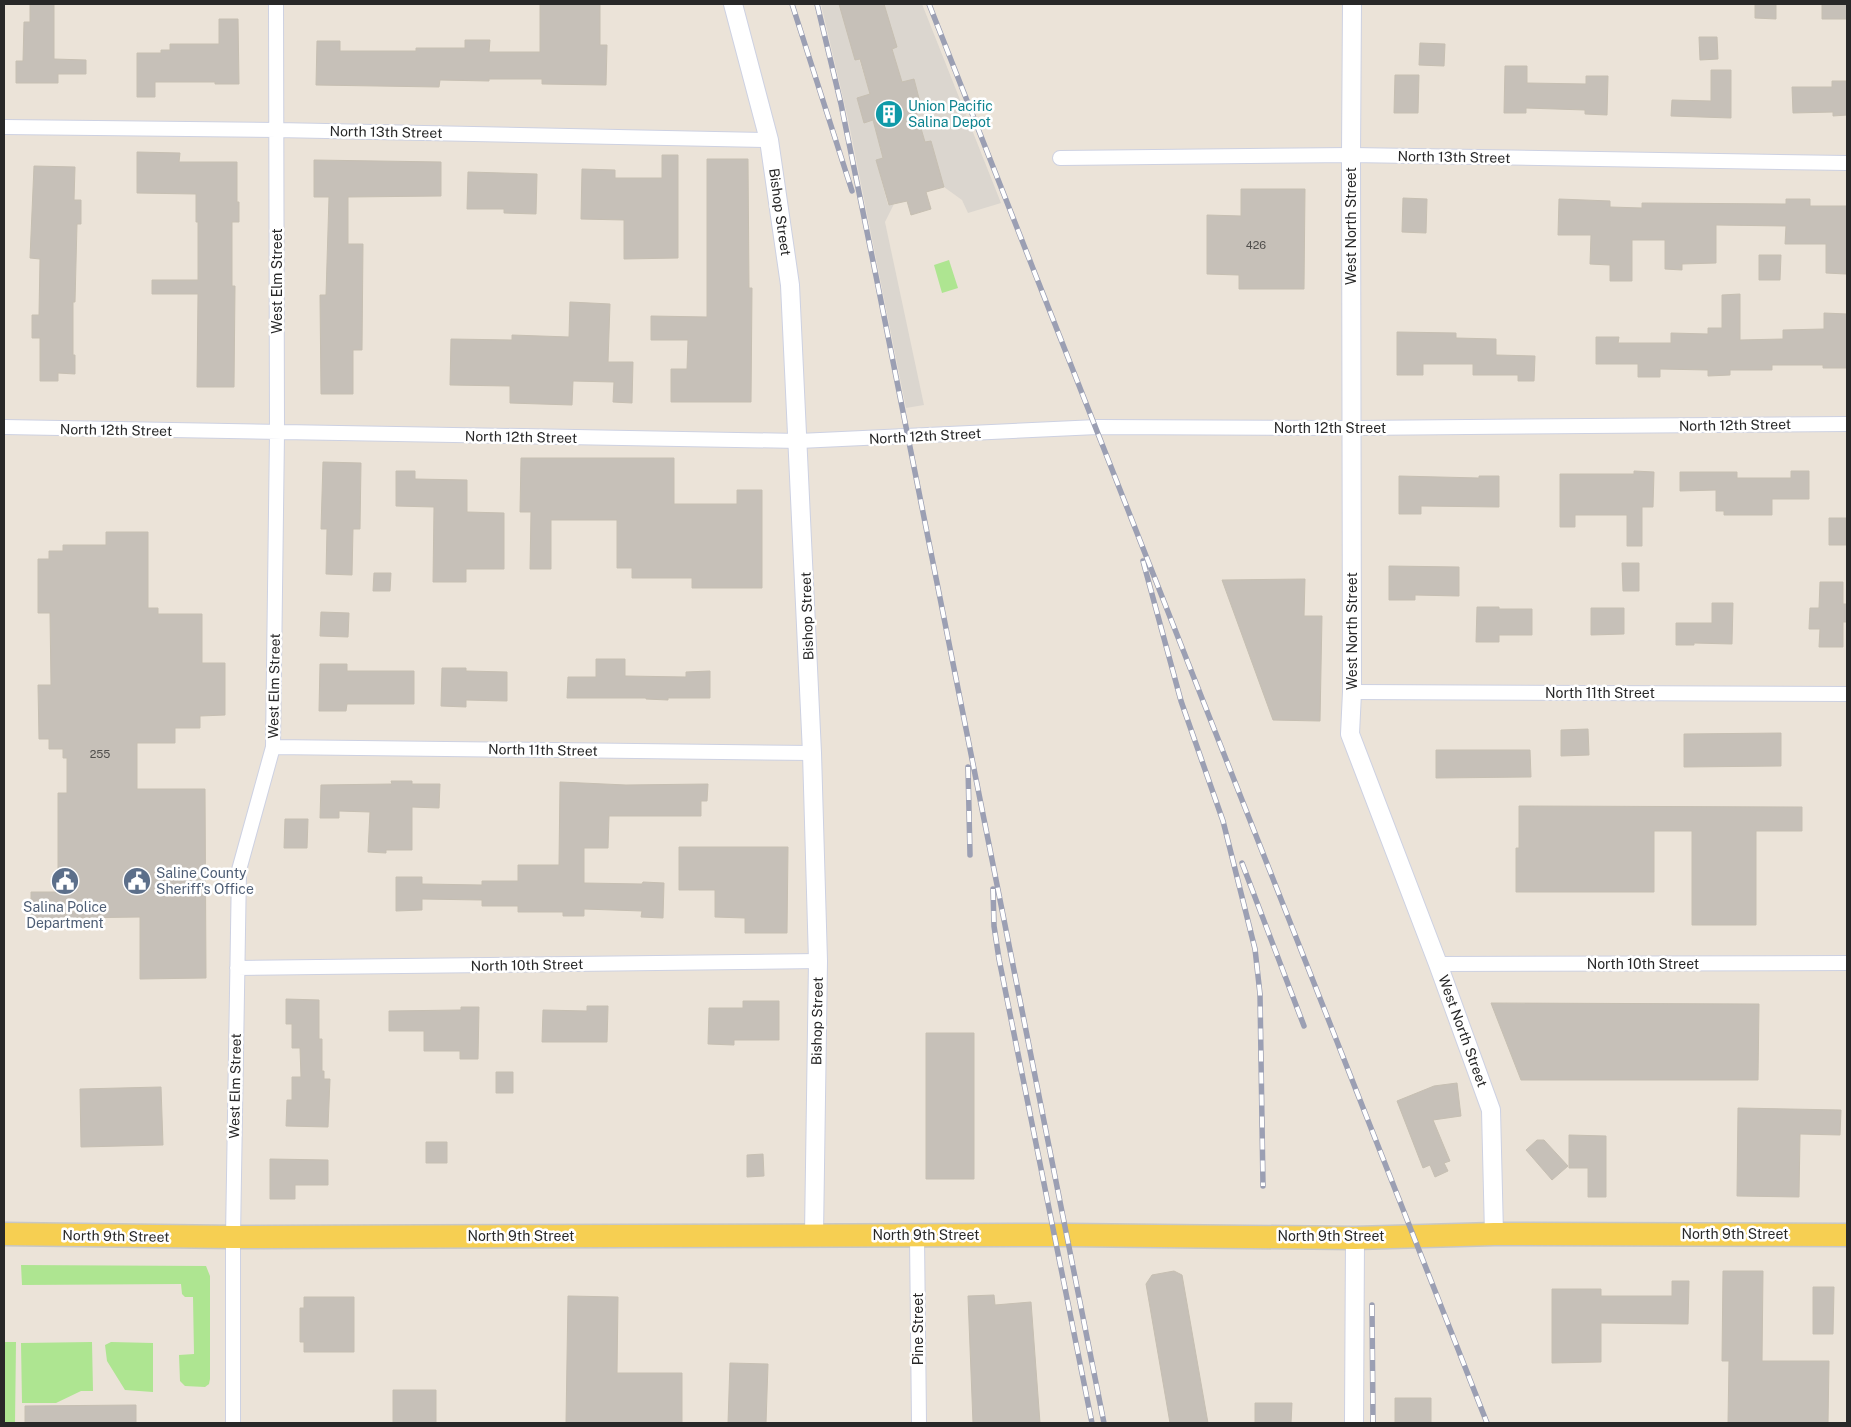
<svg xmlns="http://www.w3.org/2000/svg" width="1851" height="1427" viewBox="0 0 1851 1427" font-family="'Public Sans',sans-serif">
	<style>
		.green { fill: #aee591 }
		.plaza { fill: #dbd6cf }
		.building { fill: #c6c0b8; stroke: #c6bfb2 }
		.lines { fill: none; stroke-linecap: round; stroke-linejoin: round }
		.minor-casing { stroke: #cdd1e2; stroke-width: 16 }
		.tertiary-casing { stroke: #cdd1e2; stroke-width: 20 }
		.primary-casing { stroke: #c7c7c7; stroke-width: 25 }
		.minor { stroke: #fff; stroke-width: 14 }
		.tertiary { stroke: #fff; stroke-width: 18 }
		.primary { stroke: #f6cf52; stroke-width: 22 }
		.rail-casing { stroke: #9b9fb3; stroke-width: 5.5 }
		.rail { stroke: #fff; stroke-width: 4; stroke-dasharray: 11; stroke-linecap: butt }
		.labels { text-anchor: middle; stroke-width: 5; stroke-linejoin: round; paint-order: stroke }
		.number-label { font-size: 11px; fill: #504e4c }
		.culture-label { font-size: 14px; fill: #0d838f; stroke: #fff; text-anchor: start }
		.street-label { font-size: 14px; fill: #282828; stroke: #fff }
		.service-label { font-size: 14px; fill: #4e5e75; stroke: #fff; text-anchor: start }
	</style>
	<rect width="100%" height="100%" fill="#ebe3d8"/>
	<path class="green" d="M949,260L958,288L942,293L934,265Z
		M21,1265L206,1266L210,1276V1379L209,1384L205,1387L185,1386L180,1381L179,1355L194,1354L193,1297H185L182,1294L181,1284L22,1285Z
		M4,1342H16L15,1423H4Z
		M92,1342L93,1391H81L56,1403H22L21,1343Z
		M111,1342L153,1343V1392L125,1390L107,1361L105,1345Z"/>
	<path class="plaza" d="M821,4H843L840,5L855,60L859,59L870,94L857,98L864,123L873,120L883,158L876,160L888,205L894,204L885,222L924,405L906,408L848,119Z
		M884,4H922L1001,203L968,213L962,200L944,187L931,141L925,143L915,108L921,106L914,79L902,82L892,49L896,47Z"/>
	<path class="building" d="M30,4H54V59L86,60V74H58V83H16V61H23L24,22H30Z
		M540,4H600V45H607L606,85L542,84V79H489V81L440,80L439,87L316,85L317,41H340V51H416V48H465V40H490L489,52H540Z
		M839,4H884L897,47L892,49L902,82L914,79L921,106L915,108L925,142L931,141L944,187L926,192L931,209L911,215L907,201L889,205L876,160L883,158L873,120L864,123L857,98L870,94L860,59L855,60Z
		M1755,4H1776V19L1755,18Z
		M1822,4H1847V19H1822Z
		M219,19H238L239,84H215V82H155V97H137V53H161V50H170V44H219Z
		M1699,37H1717L1718,59L1700,60Z
		M1420,43L1445,44L1444,66L1419,65Z
		M1505,66H1527V83L1586,84V76H1608L1607,115L1585,114V110L1526,108V113H1504Z
		M1711,70H1731V118L1671,116L1672,100L1711,101Z
		M1395,75H1419L1418,113H1394Z
		M1832,81H1847V115L1833,116V112L1793,113L1792,87H1832Z
		M137,152L180,153L179,162H237V202H239V222H232V286H235L234,387H197L198,294H152V280H198V222H196V194L137,193Z
		M662,155H678V258L624,259V220L581,219L582,169L615,170V178H662Z
		M707,159H748L749,288H752L751,402H671V369H687L688,340H651V316L707,317Z
		M314,160L441,162V196L348,197V244H363L362,350H353V394H321L320,295H326L329,197H314Z
		M34,166L75,167L74,200H81V224H77L75,302H73V355H75V374L58,373V381H40V338H32V315H39L40,259L30,258Z
		M468,172L537,174L536,214L504,213V209H467Z
		M1241,189H1305L1304,289H1239V275L1207,274V215L1241,216Z
		M1403,198L1427,199L1426,233L1402,232Z
		M1559,199L1610,201V207L1642,208V203L1786,204V199H1810V206H1847L1846,274L1826,273V244H1785L1786,226L1716,225V263L1682,264V270L1665,269V240H1632V281H1610V265L1590,264L1591,235H1558Z
		M1759,255H1781L1780,280H1759Z
		M1740,294V340L1783,339V330L1824,329V313L1847,314V368H1823V365H1772V370H1730V375L1708,376V370L1660,369V377H1638V364H1596V337H1619L1618,343H1671V333L1708,334V328H1722V295Z
		M570,302L610,304L608,362H633L632,403L613,402L614,382L573,381L572,405L510,403V386L450,385L451,339L512,340V335L569,337Z
		M1397,332L1456,333V338L1496,339V355L1535,356L1534,381H1518V375H1473V364H1423V375H1397Z
		M521,458H674V504H737V490H762V588H692V578H632V568H617V520H551V569H530L531,512H520Z
		M323,462L361,463L360,529H353L352,575L326,574L327,529H321Z
		M396,471H415V479L467,480V512L504,513V569H466V582H433L434,507L396,506Z
		M1634,471L1654,472L1653,507H1642V546H1627V515H1575V527H1560V474H1634Z
		M1791,471H1809V499H1772V515H1724V511H1716V490L1680,491V472H1737V478H1791Z
		M1399,476L1479,478V476H1499V507L1421,506V514H1399Z
		M1829,518H1846V545H1829Z
		M106,532H148V608H158V614H202V663H225V715L200,716V728H175V743H137V789H205L206,978L140,979V917L68,918V922H31V892H58V793H67V758H63V749H49V739H39L38,685H51L50,613H38V559H49V551H63V545H106Z
		M1622,563H1639V591H1623Z
		M1389,566L1459,567V596L1415,595V600H1389Z
		M374,573H391L390,591H373Z
		M1305,579L1304,616H1322L1320,721L1273,720L1222,580Z
		M1820,582H1843V604H1847V622H1843V647H1819L1820,629H1809L1810,608H1819Z
		M1712,603H1733L1732,644L1694,643V645H1676V623H1712Z
		M1477,607H1499V609H1532V635H1499V642H1476Z
		M1591,608H1624V634L1591,635Z
		M321,612L349,613L348,637L320,636Z
		M596,659H625V676L686,677V672L710,671V698H668V700L646,699V698H567L568,677H596Z
		M320,664H347V671H414V704H347L346,711H319Z
		M442,668H466V671L507,672V701L466,700V707L441,706Z
		M1588,729L1589,755L1561,756V730Z
		M1781,733V766L1684,767V734Z
		M1436,750H1530L1531,777L1436,778Z
		M391,781H412V784H440L439,808L412,807V850H386V853L368,852L370,812L339,811V818H320L321,785L392,784Z
		M560,782L626,785L708,784L707,801H701V816H609L608,848H584V883L642,884L643,882L664,883L663,918L641,917L642,911L584,909V916H563V912H518V906H482V900L422,899V910L396,911V877H422V884L482,885V881H518V865H559Z
		M1519,806L1802,807V831H1756V925H1692V831H1654V892H1516V848H1519Z
		M285,819H308L307,848H284Z
		M679,847H788L787,933H745V918L715,917V890H679Z
		M286,999L319,1000V1039H322V1071H324V1079H330L328,1127L286,1126L287,1100H292V1077H301L300,1048H292V1024H286Z
		M743,1001H779V1040H734V1045L708,1044L709,1008H743Z
		M1491,1003L1759,1004L1758,1080H1521Z
		M587,1006H608L607,1042H542L543,1010L587,1011Z
		M461,1007H479L478,1059H460V1051H424V1031H389V1011L461,1010Z
		M926,1033H974V1179H926Z
		M496,1072H513V1093H496Z
		M1457,1083L1461,1116L1433,1120L1450,1161L1444,1163L1448,1171L1435,1177L1430,1165L1423,1168L1397,1101L1434,1086Z
		M161,1087L163,1145L81,1147L80,1089Z
		M1738,1108L1841,1110L1840,1135L1800,1134L1799,1197L1737,1196Z
		M1569,1135L1606,1136V1197H1588V1168H1569Z
		M1537,1140H1544L1568,1166L1552,1180L1526,1150Z
		M426,1142H447V1163H426Z
		M763,1154L764,1176L747,1177V1155Z
		M270,1159L328,1160V1185H295V1199H270Z
		M1174,1271L1182,1275L1208,1423H1170L1146,1284L1152,1275Z
		M1723,1271H1763L1762,1361H1829L1828,1423H1728L1729,1361H1722Z
		M1672,1281H1689L1688,1324L1601,1323V1362L1552,1363V1289H1601V1296H1672Z
		M1813,1287H1834L1833,1334H1813Z
		M994,1295L995,1305L1031,1302L1040,1423H973L968,1296Z
		M568,1296L618,1297L617,1373H682V1423H566Z
		M304,1297H354V1352H304V1342H300V1308H304Z
		M730,1363L768,1364L766,1423H728Z
		M393,1390H436V1423H393Z
		M1395,1398H1431V1423H1395Z
		M1255,1403H1292L1291,1423H1255Z
		M136,1405V1423H25V1406Z"/>
	<g class="lines">
		<defs>
			<path id="minor" d="M4,127L277,130L769,140
				M1060,158L1351,155L1847,163
				M4,427L799,441L1097,427L1352,428L1847,424
				M1352,692L1847,694
				M273,747L812,753
				M1438,964L1847,963
				M237,968L818,961
				M917,1236L919,1423
				M233,1423V1237L239,870L273,747L277,433L276,4"/>
			<path id="tertiary" d="M733,4L769,140L790,285L812,753L818,961L814,1235
				M1352,4L1351,155L1352,692L1350,734L1438,964L1491,1110L1494,1234
				M1354,1423L1355,1238"/>
			<path id="primary" d="M4,1234L233,1237L1067,1235L1355,1238L1494,1234L1847,1235"/>
		</defs>
		<use href="#minor" class="minor-casing"/>
		<use href="#tertiary" class="tertiary-casing"/>
		<use href="#primary" class="primary-casing"/>
		<use href="#minor" class="minor"/>
		<use href="#tertiary" class="tertiary"/>
		<use href="#primary" class="primary"/>
		<defs>
			<path id="rail" d="M792,4L852,191
				M817,4L841,104L876,276L1104,1423
				M929,4L1487,1423
				M1143,561L1181,701L1223,821L1255,949L1260,994L1263,1186
				M968,767L970,855
				M1242,863L1304,1026
				M993,889L994,926L999,959L1092,1423
				M1372,1305L1373,1423"/>
		</defs>
		<use href="#rail" class="rail-casing"/>
		<use href="#rail" class="rail"/>
	</g>
	<defs>
		<symbol id="building-disc" viewBox="-11 -11 22 22"><circle r="9.5" fill="#0f9aa8" stroke="#fff"/><path d="M-4-6H4V6H1V3H-1V6H-4ZM-2.5-4.3h1.7v1.8h-1.7ZM.8-4.3h1.7v1.8H.8ZM-2.5-1h1.7V.8h-1.7ZM.8-1h1.7V.8H.8Z" fill="#fff"/></symbol>
		<symbol id="civic-disc" viewBox="-11 -11 22 22"><circle r="9.5" fill="#5c6f8a" stroke="#fff"/><path d="M-.6-6.5H3V-4.5H.6V-3L4-1V1h2V6H-6V1h2V-1L-.6-3ZM-1.2 2.5V6h2.4V2.5Z" fill="#fff"/></symbol>
	</defs>
	<g fill-rule="evenodd">
		<use href="#building-disc" x="873" y="98" width="32" height="32"/>
		<use href="#civic-disc" x="49" y="865" width="32" height="32"/>
		<use href="#civic-disc" x="121" y="865" width="32" height="32"/>
	</g>
	<g class="labels">
		<g class="number-label">
			<text x="1256" y="249">426</text>
			<text x="100" y="758">255</text>
		</g>
		<g class="culture-label">
			<text x="908" y="111">Union Pacific<tspan x="908" dy="16">Salina Depot</tspan></text>
		</g>
		<g class="street-label">
			<text transform="translate(386 132) rotate(1)" y="5">North 13th Street</text>
			<text transform="translate(1454 157) rotate(1)" y="5">North 13th Street</text>
			<text transform="translate(780 212) rotate(82)" y="5">Bishop Street</text>
			<text transform="translate(1351 226) rotate(-90)" y="5">West North Street</text>
			<text transform="translate(277 281) rotate(-90)" y="5">West Elm Street</text>
			<text transform="translate(1735 425) rotate(-1)" y="5">North 12th Street</text>
			<text x="1330" y="433">North 12th Street</text>
			<text transform="translate(116 430) rotate(1)" y="5">North 12th Street</text>
			<text transform="translate(925 436) rotate(-3)" y="5">North 12th Street</text>
			<text transform="translate(521 437) rotate(1)" y="5">North 12th Street</text>
			<text transform="translate(807 616) rotate(-92)" y="5">Bishop Street</text>
			<text transform="translate(1352 631) rotate(-90)" y="5">West North Street</text>
			<text transform="translate(274 686) rotate(-89)" y="5">West Elm Street</text>
			<text x="1600" y="698">North 11th Street</text>
			<text transform="translate(543 750) rotate(1)" y="5">North 11th Street</text>
			<text x="1643" y="969">North 10th Street</text>
			<text transform="translate(527 965) rotate(-1)" y="5">North 10th Street</text>
			<text transform="translate(817 1021) rotate(-89)" y="5">Bishop Street</text>
			<text transform="translate(1463 1031) rotate(70)" y="5">West North Street</text>
			<text transform="translate(235 1086) rotate(-89)" y="5">West Elm Street</text>
			<text x="1735" y="1239">North 9th Street</text>
			<text x="926" y="1240">North 9th Street</text>
			<text transform="translate(116 1236) rotate(1)" y="5">North 9th Street</text>
			<text x="521" y="1241">North 9th Street</text>
			<text x="1331" y="1241">North 9th Street</text>
			<text transform="translate(918 1329) rotate(-90)" y="5">Pine Street</text>
		</g>
		<g class="service-label">
			<text x="156" y="878">Saline County<tspan x="156" dy="16">Sheriff's Office</tspan></text>
			<text x="65" y="912" text-anchor="middle">Salina Police<tspan x="65" dy="16">Department</tspan></text>
		</g>
	</g>
	<rect width="1851" height="1427" fill="none" stroke="#282828" stroke-width="10"/>
</svg>
